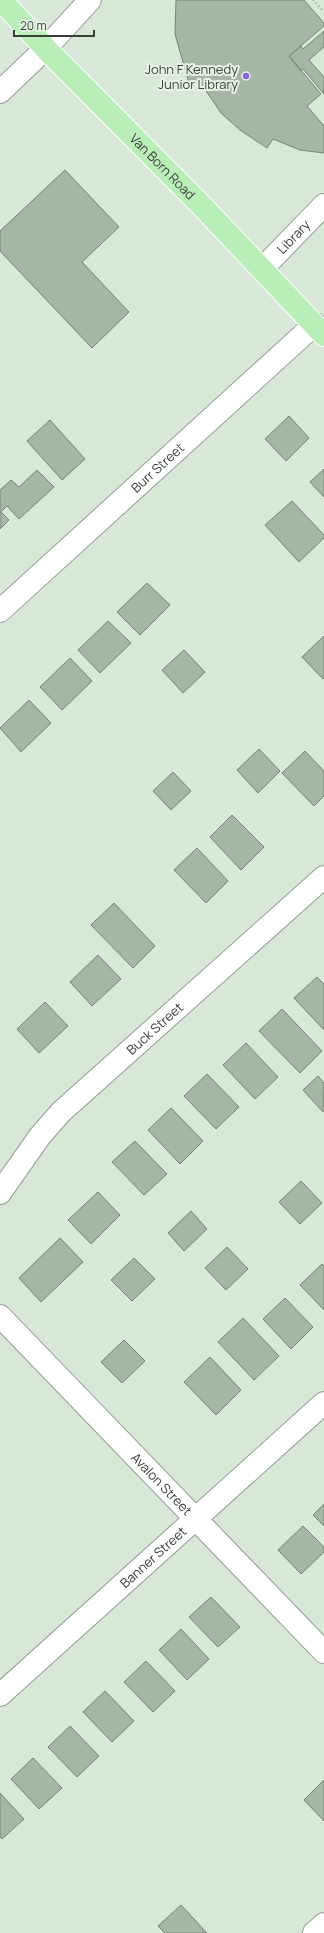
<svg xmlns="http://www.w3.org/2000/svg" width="324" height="1933" viewBox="0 0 324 1933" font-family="Manrope,sans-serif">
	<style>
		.building { fill: #a7b5a6; stroke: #768476 }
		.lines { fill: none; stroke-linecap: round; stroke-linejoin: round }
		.minor-casing { stroke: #919f91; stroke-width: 24 }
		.major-casing { stroke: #fff; stroke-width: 24 }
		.path { stroke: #97a296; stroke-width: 2.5; stroke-dasharray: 1 3; stroke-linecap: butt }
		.minor { stroke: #fff; stroke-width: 22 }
		.major { stroke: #b9eeb9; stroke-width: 22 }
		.poi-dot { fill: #8963de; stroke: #e5f4e5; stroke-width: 1.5 }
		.labels { text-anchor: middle; stroke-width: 4; stroke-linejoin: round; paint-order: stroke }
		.poi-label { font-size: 13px; fill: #383e38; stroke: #e5f4e5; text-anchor: end }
		.street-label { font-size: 13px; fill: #383e38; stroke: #e5f4e5 }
	</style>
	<rect width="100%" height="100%" fill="#d8e7d7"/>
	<path class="building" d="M176,0H304L324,23V26L289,56L321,94L307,106L324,126V153L300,150L273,139L267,148L240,130L221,113L200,82L189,83L175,34Z
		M324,31V47L309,60L324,77V94L303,69L301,71L289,56L301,46L303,49Z
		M65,170L119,227L82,262L129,312L92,348L0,251V231Z
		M289,416L309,438L286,461L265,439Z
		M50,420L85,459L62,480L27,441Z
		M324,469V497L310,482Z
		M37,470L54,487L19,519L7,506L1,512L9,520L0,529V490L11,480L19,487Z
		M292,501L324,535V538L299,562L265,525Z
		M147,583L170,605L140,635L117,612Z
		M108,621L131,643L100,673L78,650Z
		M324,636V678L323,679L302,657Z
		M184,650L205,672L183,693L162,670Z
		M70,658L92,681L62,710L40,687Z
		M29,700L51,723L21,752L0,728Z
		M259,749L280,771L258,793L237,770Z
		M305,751L324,771V796L314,806L282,773Z
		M173,772L191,791L171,810L153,791Z
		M232,815L264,847L241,870L210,837Z
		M197,848L228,881L206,903L174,870Z
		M114,903L155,946L133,968L91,925Z
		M98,955L121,979L92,1006L70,982Z
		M317,977L324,984V1030L294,998Z
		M45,1002L68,1026L39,1053L17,1029Z
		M282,1009L322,1051L300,1073L259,1031Z
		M246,1043L278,1077L255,1099L223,1065Z
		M207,1074L239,1107L216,1129L184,1096Z
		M318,1076L324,1083L323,1112L303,1090Z
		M171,1108L203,1141L180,1164L148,1130Z
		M135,1141L167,1174L144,1195L112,1162Z
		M301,1181L322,1203L300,1224L279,1202Z
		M98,1192L120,1215L91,1244L68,1220Z
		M191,1211L207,1229L184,1251L168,1233Z
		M60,1238L83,1262L41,1302L19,1278Z
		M227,1247L248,1269L226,1290L205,1268Z
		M134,1258L155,1279L132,1301L111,1280Z
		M322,1264L324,1266V1310L300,1285Z
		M285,1298L313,1327L291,1349L263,1319Z
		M243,1318L279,1356L254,1380L218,1342Z
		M124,1340L145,1361L122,1383L101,1362Z
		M210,1357L241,1390L216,1415L184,1382Z
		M324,1504V1526L313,1515Z
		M303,1526L324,1547V1552L301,1574L278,1550Z
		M211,1597L240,1627L218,1647L189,1617Z
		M181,1629L209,1659L187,1680L159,1650Z
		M146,1661L175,1691L153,1712L124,1682Z
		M105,1691L134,1721L112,1742L83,1712Z
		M70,1726L99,1756L77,1777L48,1747Z
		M33,1758L62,1788L39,1809L11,1779Z
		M324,1780V1821L304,1800Z
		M0,1793L24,1819L2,1839L0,1837Z
		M181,1905L207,1933H165L158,1926Z"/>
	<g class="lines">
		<defs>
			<g id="minor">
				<path d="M0,92L46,48L90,0"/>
				<path id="s1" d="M262,269L324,205"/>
				<path id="s2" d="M0,611L315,324"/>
				<path id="s3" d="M0,1193L40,1136L61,1112L324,877"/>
				<path id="s4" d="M0,1316L324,1652"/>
				<path id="s5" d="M0,1695L324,1403"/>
				<path d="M314,1933L324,1924"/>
			</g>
			<g id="major">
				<path id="s6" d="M1,0L50,53L201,205L324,335"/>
			</g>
		</defs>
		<use href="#minor" class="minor-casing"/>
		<use href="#major" class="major-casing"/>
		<path class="path" d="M313,0L324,12"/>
		<use href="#minor" class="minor"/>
		<use href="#major" class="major"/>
	</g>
	<circle class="poi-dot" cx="246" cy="76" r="4"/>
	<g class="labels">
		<g class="poi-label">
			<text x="238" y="74">John F Kennedy<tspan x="238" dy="15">Junior Library</tspan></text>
		</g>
		<g class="street-label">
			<text dy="5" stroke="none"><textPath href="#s6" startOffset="232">Van Born Road</textPath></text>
			<text dy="5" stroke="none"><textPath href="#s1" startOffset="45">Library</textPath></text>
			<text dy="5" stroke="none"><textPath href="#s2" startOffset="213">Burr Street</textPath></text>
			<text dy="5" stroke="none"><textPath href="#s3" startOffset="227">Buck Street</textPath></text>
			<text dy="5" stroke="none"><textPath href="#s4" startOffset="233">Avalon Street</textPath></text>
			<text dy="5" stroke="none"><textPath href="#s5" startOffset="206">Banner Street</textPath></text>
		</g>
	</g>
	<path d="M14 30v6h80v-6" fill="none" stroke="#383e38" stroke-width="2"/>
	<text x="20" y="30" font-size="12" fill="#383e38" stroke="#e5f4e5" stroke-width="3" paint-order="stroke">20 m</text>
</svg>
